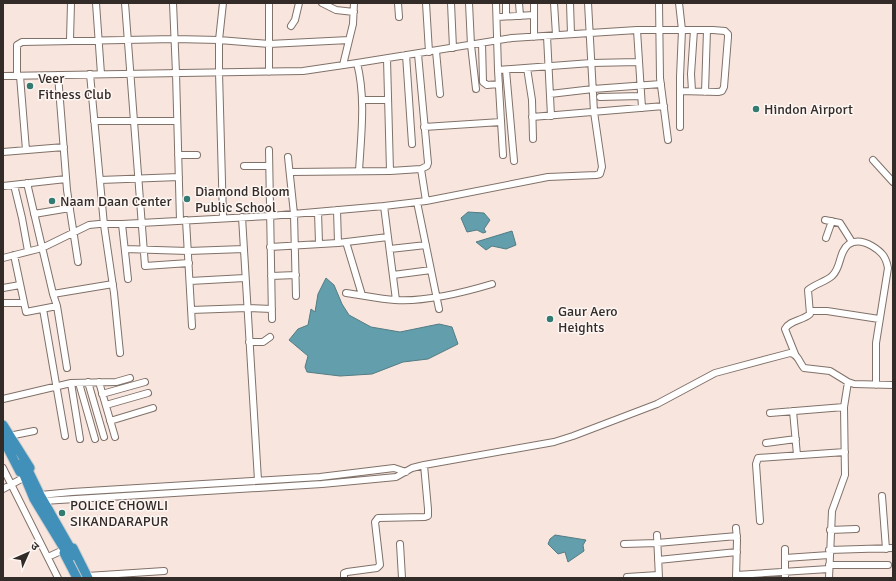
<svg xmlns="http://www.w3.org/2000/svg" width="896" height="581" viewBox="0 0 896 581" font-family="Signika,'Noto Sans Devanagari',sans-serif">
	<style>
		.water { fill: #629eac; stroke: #547c84 }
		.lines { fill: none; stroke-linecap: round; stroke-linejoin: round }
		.minor-casing { stroke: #807169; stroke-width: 8 }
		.highway-casing { stroke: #cecccb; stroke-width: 11 }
		.minor { stroke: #fff; stroke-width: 6 }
		.highway { stroke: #4090ba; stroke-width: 9 }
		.poi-dot { fill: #337a72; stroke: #fdf6f3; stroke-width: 1.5 }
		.labels { text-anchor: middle; stroke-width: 3; stroke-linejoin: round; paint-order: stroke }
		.poi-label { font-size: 14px; fill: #322b28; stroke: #fdf6f3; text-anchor: start }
	</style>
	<rect width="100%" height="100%" fill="#f8e6de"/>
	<path class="water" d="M468,212L484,213L490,220L484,229L486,232L483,233L477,230L467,232L461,218Z
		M512,231L516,245L506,249L492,246L486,250L476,242Z
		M326,278L334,285L342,304L349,315L371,327L400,332L439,324L452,327L458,344L428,359L403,362L372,374L340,376L307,372L305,367L308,356L289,340L298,329L308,325L311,309L315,312L318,294Z
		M555,535L586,540L583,545L584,551L568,562L565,552L558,554L548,544L550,539Z"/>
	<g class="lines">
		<defs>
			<path id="minor" d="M96,3L101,74
				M125,3L145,266L189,263
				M173,3L176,73L180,221
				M223,3L219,40V72L223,218
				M269,3V72
				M322,3L336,10L354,12
				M398,3L399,17
				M426,3L429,52
				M451,3L453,48
				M469,3L471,45L476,89
				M496,3L498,70L503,155
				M506,3V16
				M519,3L520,16
				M534,3V37
				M554,3L556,35
				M570,3L571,34
				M659,3L660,78L668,140
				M679,3L682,30L680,77V127
				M497,17L534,15
				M291,26L295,20L299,3
				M637,30L642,108
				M547,36L551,116
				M70,40L71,3
				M482,43L483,82L487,85L499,84
				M436,51L440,94
				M406,55L412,144
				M387,59L390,171
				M357,63C366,98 361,136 359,171
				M343,65L353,24L354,3
				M527,68L532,100L533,139
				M498,70L591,63L639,62
				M506,70L514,161
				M90,74L104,225L114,293L120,353
				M58,75L67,190L78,262
				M3,76L303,71L357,63L512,38L637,30H713L725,31L728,34V37L724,87L722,91L718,92L680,91
				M17,76V45L22,42L175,39L219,40L269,44L349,40
				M20,76L26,150
				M692,91L691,74L694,30
				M705,92L707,30
				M550,94L593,89L661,84
				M600,97L641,96
				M362,100H387
				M532,117L664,106
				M94,121H177
				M424,127L501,122
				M269,150L272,319
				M3,152L64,147
				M178,155H197
				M288,157L294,214L296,296
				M873,160L893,182
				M244,166H269
				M421,169L426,201
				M290,172L390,171L421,169L427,166L428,163L418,54
				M100,180L179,177
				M27,183L53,294L57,306L67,368
				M14,185L22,218L28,251
				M3,186L66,179
				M417,202L439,309
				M384,206L396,300
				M337,210L338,243
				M318,212L319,243
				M34,214L70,208
				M242,217L258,480
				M186,220L192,326
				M825,220L840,223L852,242
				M122,224L128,279
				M826,238L832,221
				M346,242L362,295
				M270,247L338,243L388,237
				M125,249L188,251L244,249
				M390,249L426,245
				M14,255L26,312L57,306
				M3,258L42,248L89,225L99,224H122L270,216L384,206L426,201L548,177L596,175L600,174L602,167L594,112L588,3
				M393,275L431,270
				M271,276L296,275
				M190,281L245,278
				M3,288L20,285
				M346,293C362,295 379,299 395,300C426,302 462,293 492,284
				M53,294L113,284
				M3,303H24
				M43,309L65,436
				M191,310L247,308L272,309
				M810,311H827L879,319
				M249,342H263L270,337
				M795,354L785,329C790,320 802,321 810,314L808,290C815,284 825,282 832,276C842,267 838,252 849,244C857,239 865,242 872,246C882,252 886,257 888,268L876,343V385
				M88,382L104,437
				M99,382L115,437
				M71,383L80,439
				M79,383L95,439
				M102,394L145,382
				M3,399L71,383L116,382L130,378
				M106,405L148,393
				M793,411L797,455
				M770,413L844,407
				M110,421L153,408
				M9,436L34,431
				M766,443L796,439
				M3,468L58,578
				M3,489L23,478
				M40,495L72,492L320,477L394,468L406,472
				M882,496L886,549
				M43,501L322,484L396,477L412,468L424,465L554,442L573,436L657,404L715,373L790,353C798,354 799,362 804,368L830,371L848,382L854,384L893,385
				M760,521L756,464L758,458L845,452
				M736,528L737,540L736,578
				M830,530L856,529
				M657,535L659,578
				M400,544L402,578
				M624,544L657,543L737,536
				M829,550L893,548
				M48,557L63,550
				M785,558L829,555
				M658,560L737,552
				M829,565H888
				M736,575L829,569
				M87,576L164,571
				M627,577L658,575
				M344,578V573L347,572L377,568L380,565L375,522L378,518L425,517L428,516V509L424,465
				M785,578V549
				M829,578L832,511L845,475L844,407L848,382"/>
			<path id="highway" d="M3,425L30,468
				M3,439L20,472
				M21,464H24L26,466L40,495L72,551L73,555L70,557L68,555L34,499L22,470Z
				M73,548L88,578
				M64,553L77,578"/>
		</defs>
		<use href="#minor" class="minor-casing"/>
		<use href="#highway" class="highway-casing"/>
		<use href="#minor" class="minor"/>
		<use href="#highway" class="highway"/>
	</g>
	<g class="poi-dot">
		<circle cx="30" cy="86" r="4"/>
		<circle cx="756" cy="109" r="4"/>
		<circle cx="187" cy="199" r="4"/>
		<circle cx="52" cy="201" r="4"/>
		<circle cx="550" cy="319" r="4"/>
		<circle cx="62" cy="513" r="4"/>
	</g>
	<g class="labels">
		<g class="poi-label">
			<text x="38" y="83">Veer<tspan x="38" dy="16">Fitness Club</tspan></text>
			<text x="764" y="114">Hindon Airport</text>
			<text x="195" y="196">Diamond Bloom<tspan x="195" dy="16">Public School</tspan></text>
			<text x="60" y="206">Naam Daan Center</text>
			<text x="558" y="316">Gaur Aero<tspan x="558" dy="16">Heights</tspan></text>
			<text x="70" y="510">POLICE CHOWLI<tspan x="70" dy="16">SIKANDARAPUR</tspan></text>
		</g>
	</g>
	<rect width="896" height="581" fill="none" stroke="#322b28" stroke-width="8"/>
	<g transform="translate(28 553) rotate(45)" stroke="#fdf6f3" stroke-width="3" paint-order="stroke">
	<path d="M0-3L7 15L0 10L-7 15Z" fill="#322b28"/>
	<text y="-6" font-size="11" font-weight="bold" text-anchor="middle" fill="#322b28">उ</text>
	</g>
</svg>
